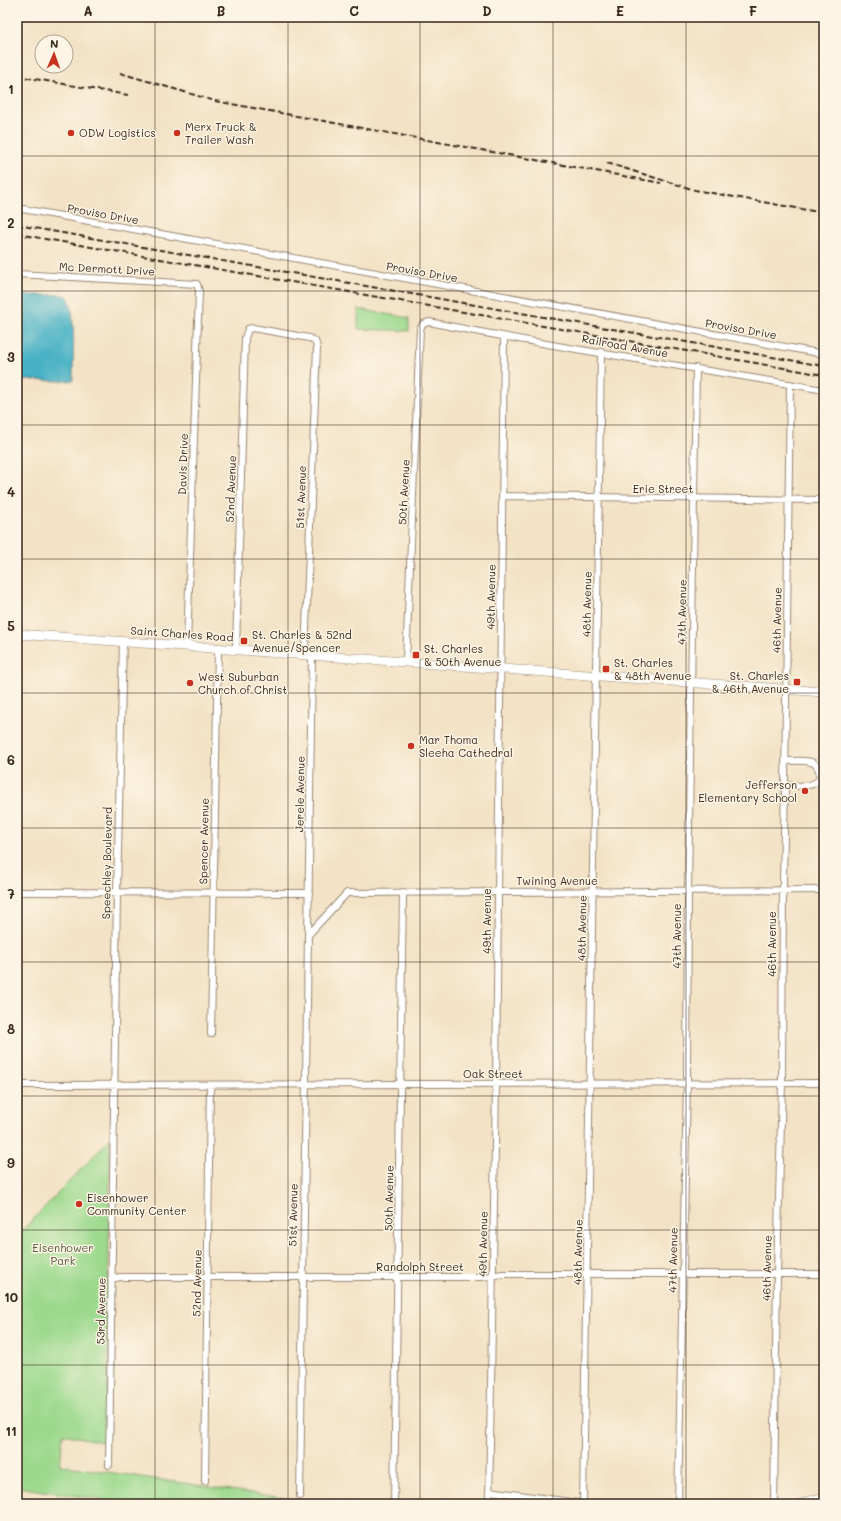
<svg xmlns="http://www.w3.org/2000/svg" width="841" height="1521" viewBox="0 0 841 1521" font-family="Mali,sans-serif">
	<style>
		.green { fill: #9cd98d; stroke: #6c8256 }
		.water { fill: #46b1c5; stroke: #406e72 }
		.lines { fill: none; stroke-linecap: round; stroke-linejoin: round }
		.minor-casing { stroke: #978672; stroke-width: 8 }
		.secondary-casing { stroke: #978672; stroke-width: 10 }
		.minor { stroke: #fff; stroke-width: 6 }
		.secondary { stroke: #fff; stroke-width: 9 }
		.rail { stroke: #3b2a1e; stroke-width: 2; stroke-dasharray: 6 3; stroke-linecap: butt }
		.grid { fill: none; stroke: #3b2a1e; stroke-width: 1; stroke-opacity: 0.55 }
		.poi-dot { fill: #c8321e; stroke: #fcf5e5; stroke-width: 1.5 }
		.labels { text-anchor: middle; stroke-width: 3; stroke-linejoin: round; paint-order: stroke }
		.poi-label { font-size: 11px; fill: #3b2a1e; stroke: #fcf5e5; text-anchor: start }
		.street-label { font-size: 11px; fill: #3b2a1e; stroke: #fcf5e5 }
		.park-label { font-size: 11px; fill: #53563a; stroke: #fcf5e5 }
		.neatline { fill: none; stroke: #3b2a1e; stroke-width: 1.5 }
		.grid-label { font-size: 13px; text-anchor: middle; font-weight: bold; fill: #3b2a1e }
	</style>
	<rect width="100%" height="100%" fill="#fcf5e5"/>
	<filter id="ink" filterUnits="userSpaceOnUse"><feTurbulence type="fractalNoise" baseFrequency=".025" numOctaves="2"/><feDisplacementMap in="SourceGraphic" scale="8" xChannelSelector="R" yChannelSelector="G"/><feConvolveMatrix kernelMatrix="1 2 1 2 8 2 1 2 1" color-interpolation-filters="sRGB"/></filter>
	<filter id="wash" filterUnits="userSpaceOnUse"><feTurbulence type="fractalNoise" baseFrequency=".012" numOctaves="4" result="noise"/><feDisplacementMap in="SourceGraphic" scale="16" xChannelSelector="R" yChannelSelector="G"/><feGaussianBlur stdDeviation="0.9" result="paint"/><feColorMatrix in="noise" values="0 0 0 0 0 0 0 0 0 0 0 0 0 0 0 0 0 1.4 0 .05"/><feComposite in="paint" operator="in"/></filter>
	<g filter="url(#wash)">
		<rect width="100%" height="100%" fill="#f3e2c5"/>
		<path class="green" d="M358,309L409,318V331L358,329Z
			M110,1139L107,1443L63,1434L60,1465L326,1504H130L17,1487V1236Z"/>
		<path class="water" d="M17,295H64L68,297C76,312 73,361 73,380L68,381L17,380Z"/>
	</g>
	<g filter="url(#ink)">
		<g class="lines">
			<defs>
				<path id="minor" d="M17,208L824,354
					M17,274L197,284L199,291L187,646
					M502,496L824,500
					M236,649L245,338L248,329L253,328L309,338L315,341L317,347L305,654
					M406,661L420,329L423,324L429,322C560,349 692,367 824,390
					M17,772L19,634
					M785,785C795,786 825,789 819,771C818,767 815,763 811,762C803,760 793,761 785,761
					M17,892L309,893
					M309,934L347,893L824,890
					M211,1034L218,648
					M17,1085L824,1083
					M111,1279L120,1277H482L503,1274H824
					M109,1465L117,893L123,641
					M205,1481L210,1085
					M489,1491L586,1504
					M300,1496C302,1215 309,935 312,655
					M109,1504V1503
					M394,1504L403,892
					M489,1504L496,1084L504,337
					M583,1504L601,352
					M678,1504L687,1084L688,891L696,368
					M774,1504L777,1274L782,1084L783,882L785,785L790,384"/>
				<path id="secondary" d="M17,634L824,692
					M800,1504L824,1497"/>
			</defs>
			<use href="#minor" class="minor-casing"/>
			<use href="#secondary" class="secondary-casing"/>
			<use href="#minor" class="minor"/>
			<use href="#secondary" class="secondary"/>
			<path class="rail" d="M120,73L215,101L661,183
				M17,76L128,95
				M607,163L695,190L824,213
				M17,225L824,366
				M17,234L824,375"/>
		</g>
	</g>
	<path class="grid" d="M155,17V1504M288,17V1504M420,17V1504M553,17V1504M686,17V1504M17,156H824M17,291H824M17,425H824M17,559H824M17,693H824M17,828H824M17,962H824M17,1096H824M17,1230H824M17,1365H824"/>
	<g class="poi-dot">
		<circle cx="71" cy="133" r="4"/>
		<circle cx="177" cy="133" r="4"/>
		<rect x="240" y="637" width="8" height="8" rx="2"/>
		<rect x="412" y="651" width="8" height="8" rx="2"/>
		<rect x="602" y="665" width="8" height="8" rx="2"/>
		<rect x="793" y="678" width="8" height="8" rx="2"/>
		<circle cx="190" cy="683" r="4"/>
		<circle cx="411" cy="746" r="4"/>
		<circle cx="805" cy="791" r="4"/>
		<circle cx="79" cy="1204" r="4"/>
	</g>
	<g class="labels">
		<g class="poi-label">
			<text x="185" y="131">Merx Truck &amp;<tspan x="185" dy="13">Trailer Wash</tspan></text>
			<text x="79" y="137">ODW Logistics</text>
			<text x="252" y="639">St. Charles &amp; 52nd<tspan x="252" dy="13">Avenue/Spencer</tspan></text>
			<text x="424" y="653">St. Charles<tspan x="424" dy="13">&amp; 50th Avenue</tspan></text>
			<text x="614" y="667">St. Charles<tspan x="614" dy="13">&amp; 48th Avenue</tspan></text>
			<text x="789" y="680" text-anchor="end">St. Charles<tspan x="789" dy="13">&amp; 46th Avenue</tspan></text>
			<text x="198" y="681">West Suburban<tspan x="198" dy="13">Church of Christ</tspan></text>
			<text x="419" y="744">Mar Thoma<tspan x="419" dy="13">Sleeha Cathedral</tspan></text>
			<text x="797" y="789" text-anchor="end">Jefferson<tspan x="797" dy="13">Elementary School</tspan></text>
			<text x="87" y="1202">Eisenhower<tspan x="87" dy="13">Community Center</tspan></text>
		</g>
		<g class="street-label">
			<text transform="translate(103 214) rotate(10)" y="4">Proviso Drive</text>
			<text transform="translate(107 269) rotate(3)" y="4">Mc Dermott Drive</text>
			<text transform="translate(422 272) rotate(10)" y="4">Proviso Drive</text>
			<text transform="translate(741 329) rotate(10)" y="4">Proviso Drive</text>
			<text transform="translate(625 346) rotate(10)" y="4">Railroad Avenue</text>
			<text transform="translate(183 464) rotate(-88)" y="4">Davis Drive</text>
			<text transform="translate(231 489) rotate(-88)" y="4">52nd Avenue</text>
			<text x="663" y="493">Erie Street</text>
			<text transform="translate(404 492) rotate(-87)" y="4">50th Avenue</text>
			<text transform="translate(301 497) rotate(-88)" y="4">51st Avenue</text>
			<text transform="translate(491 597) rotate(-89)" y="4">49th Avenue</text>
			<text transform="translate(587 604) rotate(-89)" y="4">48th Avenue</text>
			<text transform="translate(682 612) rotate(-89)" y="4">47th Avenue</text>
			<text transform="translate(777 620) rotate(-89)" y="4">46th Avenue</text>
			<text transform="translate(182 634) rotate(4)" y="4">Saint Charles Road</text>
			<text transform="translate(300 794) rotate(-89)" y="4">Jerele Avenue</text>
			<text transform="translate(204 841) rotate(-89)" y="4">Spencer Avenue</text>
			<text transform="translate(107 863) rotate(-89)" y="4">Speechley Boulevard</text>
			<text x="557" y="885">Twining Avenue</text>
			<text transform="translate(487 921) rotate(-90)" y="4">49th Avenue</text>
			<text transform="translate(582 928) rotate(-89)" y="4">48th Avenue</text>
			<text transform="translate(677 936) rotate(-90)" y="4">47th Avenue</text>
			<text transform="translate(772 944) rotate(-90)" y="4">46th Avenue</text>
			<text x="493" y="1078">Oak Street</text>
			<text transform="translate(389 1198) rotate(-89)" y="4">50th Avenue</text>
			<text transform="translate(293 1215) rotate(-89)" y="4">51st Avenue</text>
			<text transform="translate(483 1244) rotate(-89)" y="4">49th Avenue</text>
			<text transform="translate(578 1252) rotate(-89)" y="4">48th Avenue</text>
			<text transform="translate(673 1260) rotate(-89)" y="4">47th Avenue</text>
			<text x="420" y="1271">Randolph Street</text>
			<text transform="translate(767 1268) rotate(-89)" y="4">46th Avenue</text>
			<text transform="translate(197 1283) rotate(-89)" y="4">52nd Avenue</text>
			<text transform="translate(101 1311) rotate(-89)" y="4">53rd Avenue</text>
		</g>
		<g class="park-label">
			<text x="63" y="1252">Eisenhower<tspan x="63" dy="13">Park</tspan></text>
		</g>
	</g>
	<rect width="841" height="1521" fill="none" stroke="#fcf5e5" stroke-width="44"/>
	<g transform="translate(54 54) rotate(2)"><circle r="19" fill="#fcf5e5" stroke="#afa495"/>
	<path d="M0-3L7 15L0 10L-7 15Z" fill="#c8321e"/>
	<text y="-6" font-size="11" font-weight="bold" text-anchor="middle" fill="#3b2a1e">N</text>
	</g>
	<rect x="22" y="22" width="797" height="1477" class="neatline"/>
	<g class="grid-label">
		<text x="88" y="16">A</text>
		<text x="221" y="16">B</text>
		<text x="354" y="16">C</text>
		<text x="487" y="16">D</text>
		<text x="620" y="16">E</text>
		<text x="753" y="16">F</text>
		<text x="11" y="94">1</text>
		<text x="11" y="228">2</text>
		<text x="11" y="362">3</text>
		<text x="11" y="497">4</text>
		<text x="11" y="631">5</text>
		<text x="11" y="765">6</text>
		<text x="11" y="899">7</text>
		<text x="11" y="1034">8</text>
		<text x="11" y="1168">9</text>
		<text x="11" y="1302">10</text>
		<text x="11" y="1436">11</text>
	</g>
</svg>
